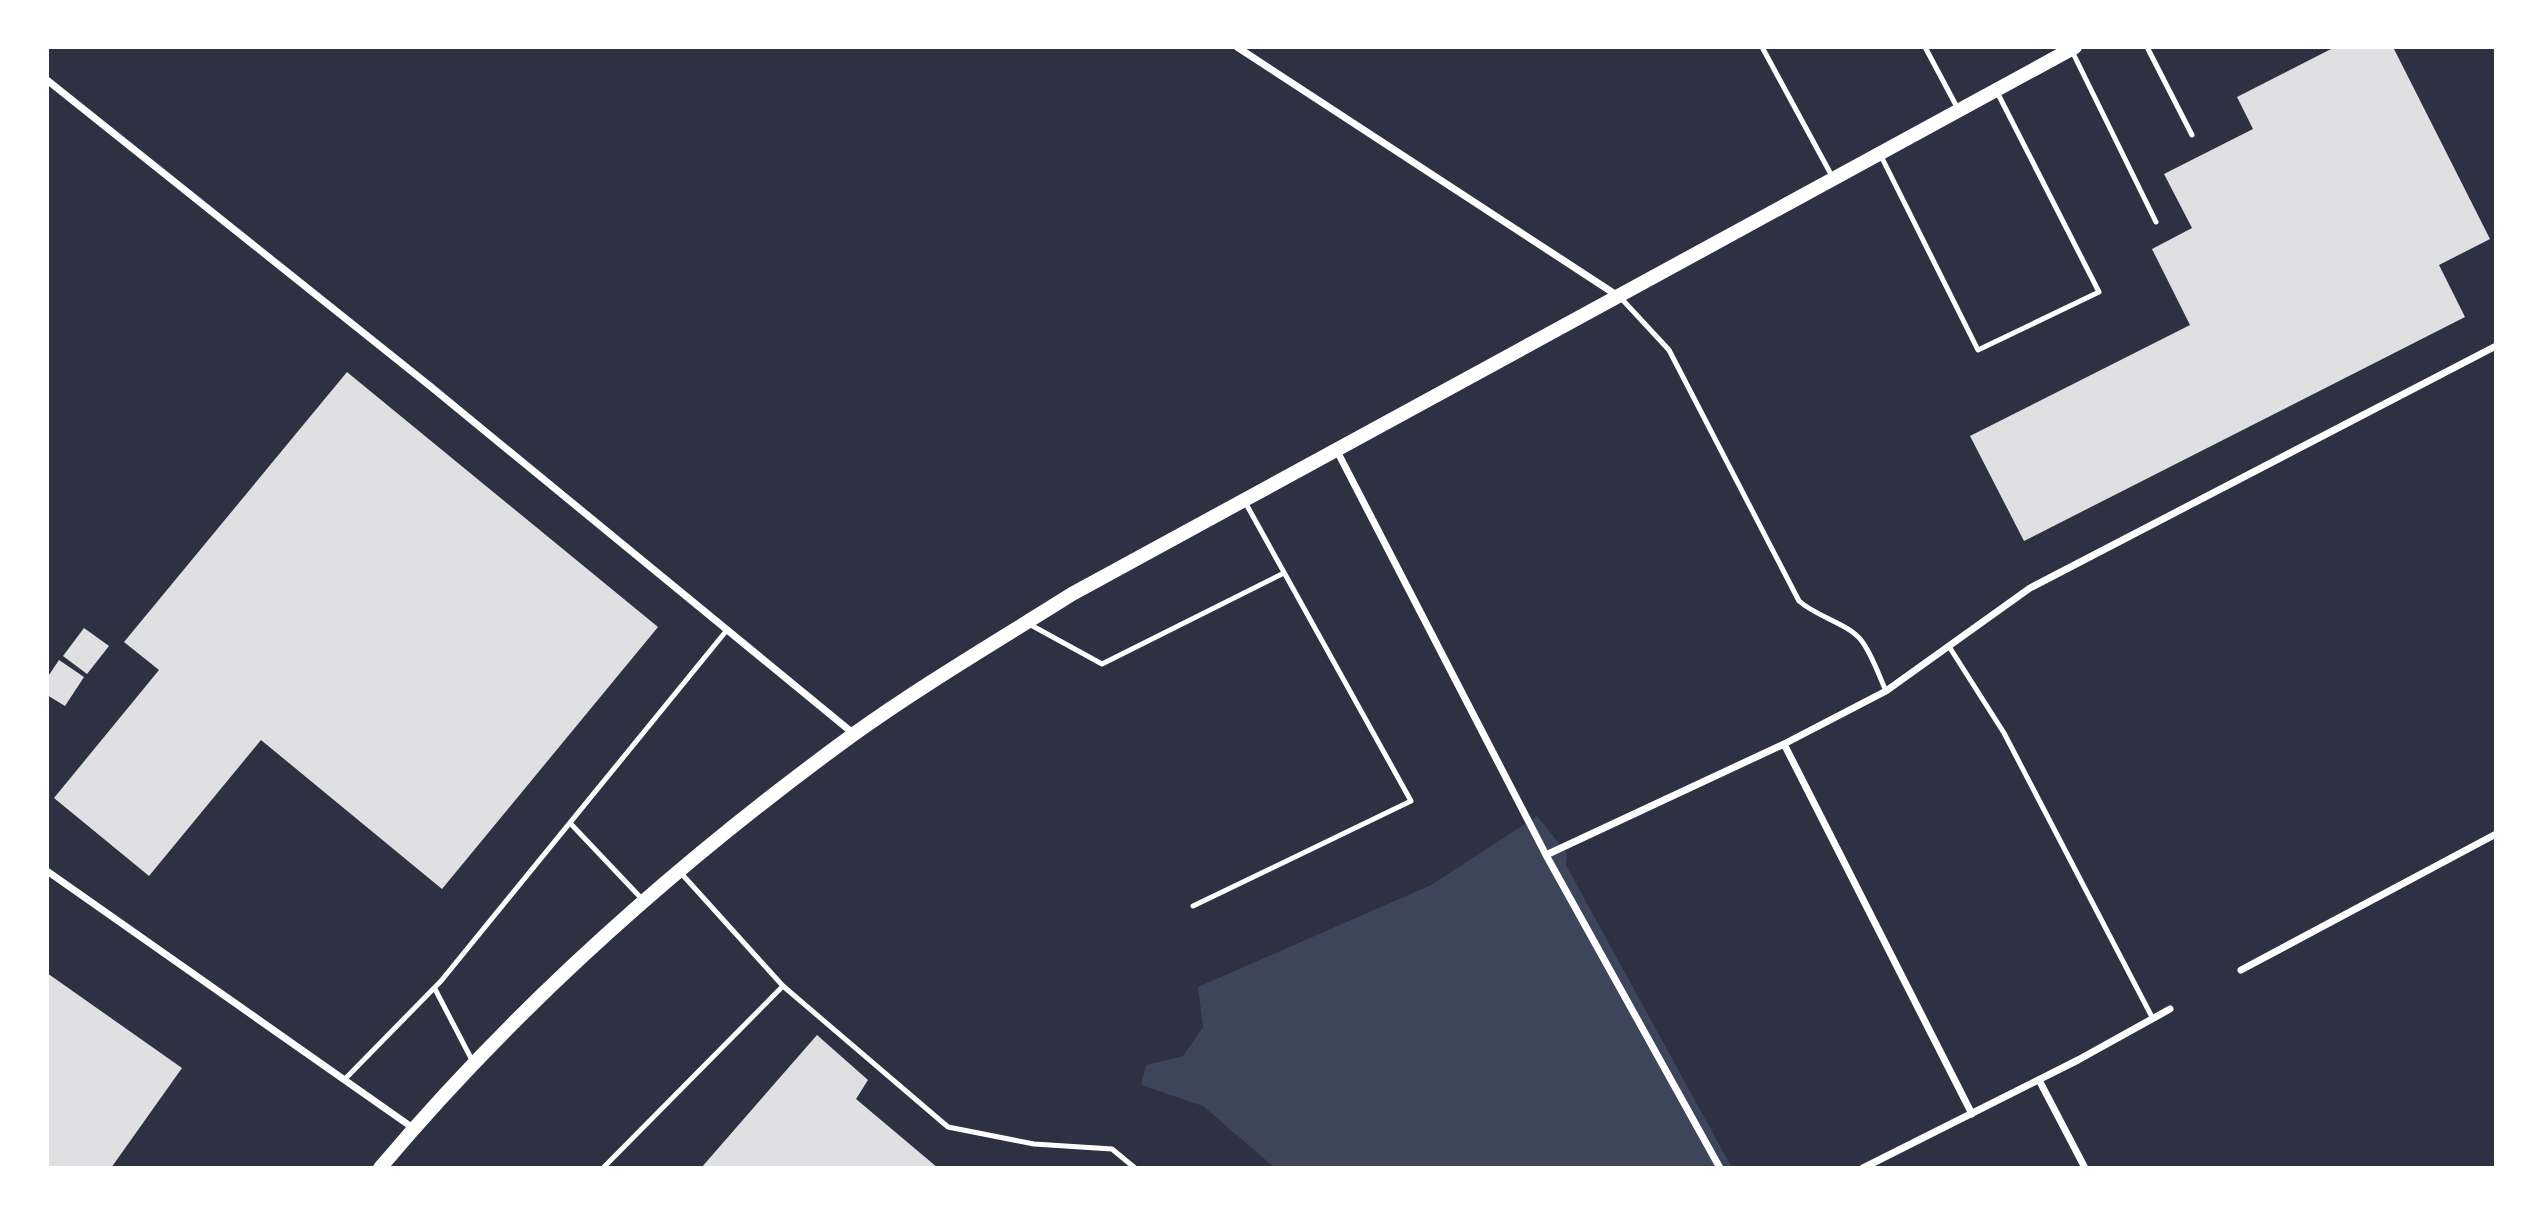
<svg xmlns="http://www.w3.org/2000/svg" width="2543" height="1215" viewBox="0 0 2543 1215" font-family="Helvetica,sans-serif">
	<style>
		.green { fill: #3c4559 }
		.building { fill: #e0e0e3 }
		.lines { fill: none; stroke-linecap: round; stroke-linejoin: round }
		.service { stroke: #fff; stroke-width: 5 }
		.minor { stroke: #fff; stroke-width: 7 }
		.secondary { stroke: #fff; stroke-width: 14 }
	</style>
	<rect width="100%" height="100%" fill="#2d3142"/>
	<path class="green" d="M1537,816L1567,853L1566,865L1732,1168H1275L1203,1106L1141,1085L1146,1065L1183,1056L1203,1027L1198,987L1431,885Z"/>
	<path class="building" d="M2335,47H2393L2490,239L2439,265L2465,317L2024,541L1970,436L2190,325L2152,249L2192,228L2164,174L2253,129L2237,97Z
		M347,372L658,627L442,889L261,740L149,876L54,798L159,670L124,642Z
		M84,628L109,646L87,674L63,656Z
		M59,660L84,677L65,706L47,695V678Z
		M47,973L182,1068L111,1168H47Z
		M817,1035L868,1080L856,1099L938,1168H701Z"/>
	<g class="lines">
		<path class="service" d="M1762,47L1833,178
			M1925,47L1958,109
			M2147,47L2192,135
			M2071,49L2156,222
			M1881,156L1978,350L2099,292L1997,92
			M1619,296L1669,350L1799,601C1817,617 1847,623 1861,640C1872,654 1879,676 1886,691
			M1029,624L1102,664L1284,573
			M1950,648L2004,733L2153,1019
			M570,823L642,899
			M680,872L783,986L948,1127L1034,1144L1112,1149L1135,1168
			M1193,906L1411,801L1245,502
			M435,989L473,1062
			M345,1079L441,981L727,630
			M603,1168L783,986"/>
		<path class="minor" d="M1237,47L1618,296
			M47,80L430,386L854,734
			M1336,449L1546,855L1720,1168
			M1784,744L1972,1114
			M1546,855L1784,744L1886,691L2030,588L2496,346
			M47,871L413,1128
			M2241,970L2496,834
			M2039,1080L2085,1168
			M1863,1168L2078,1060L2170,1009"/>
		<path class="secondary" d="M380,1168C518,1004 681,860 854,734C924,684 999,640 1072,594L2075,47"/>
	</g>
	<rect width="2543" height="1215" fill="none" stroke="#ffffff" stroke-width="98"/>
</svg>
